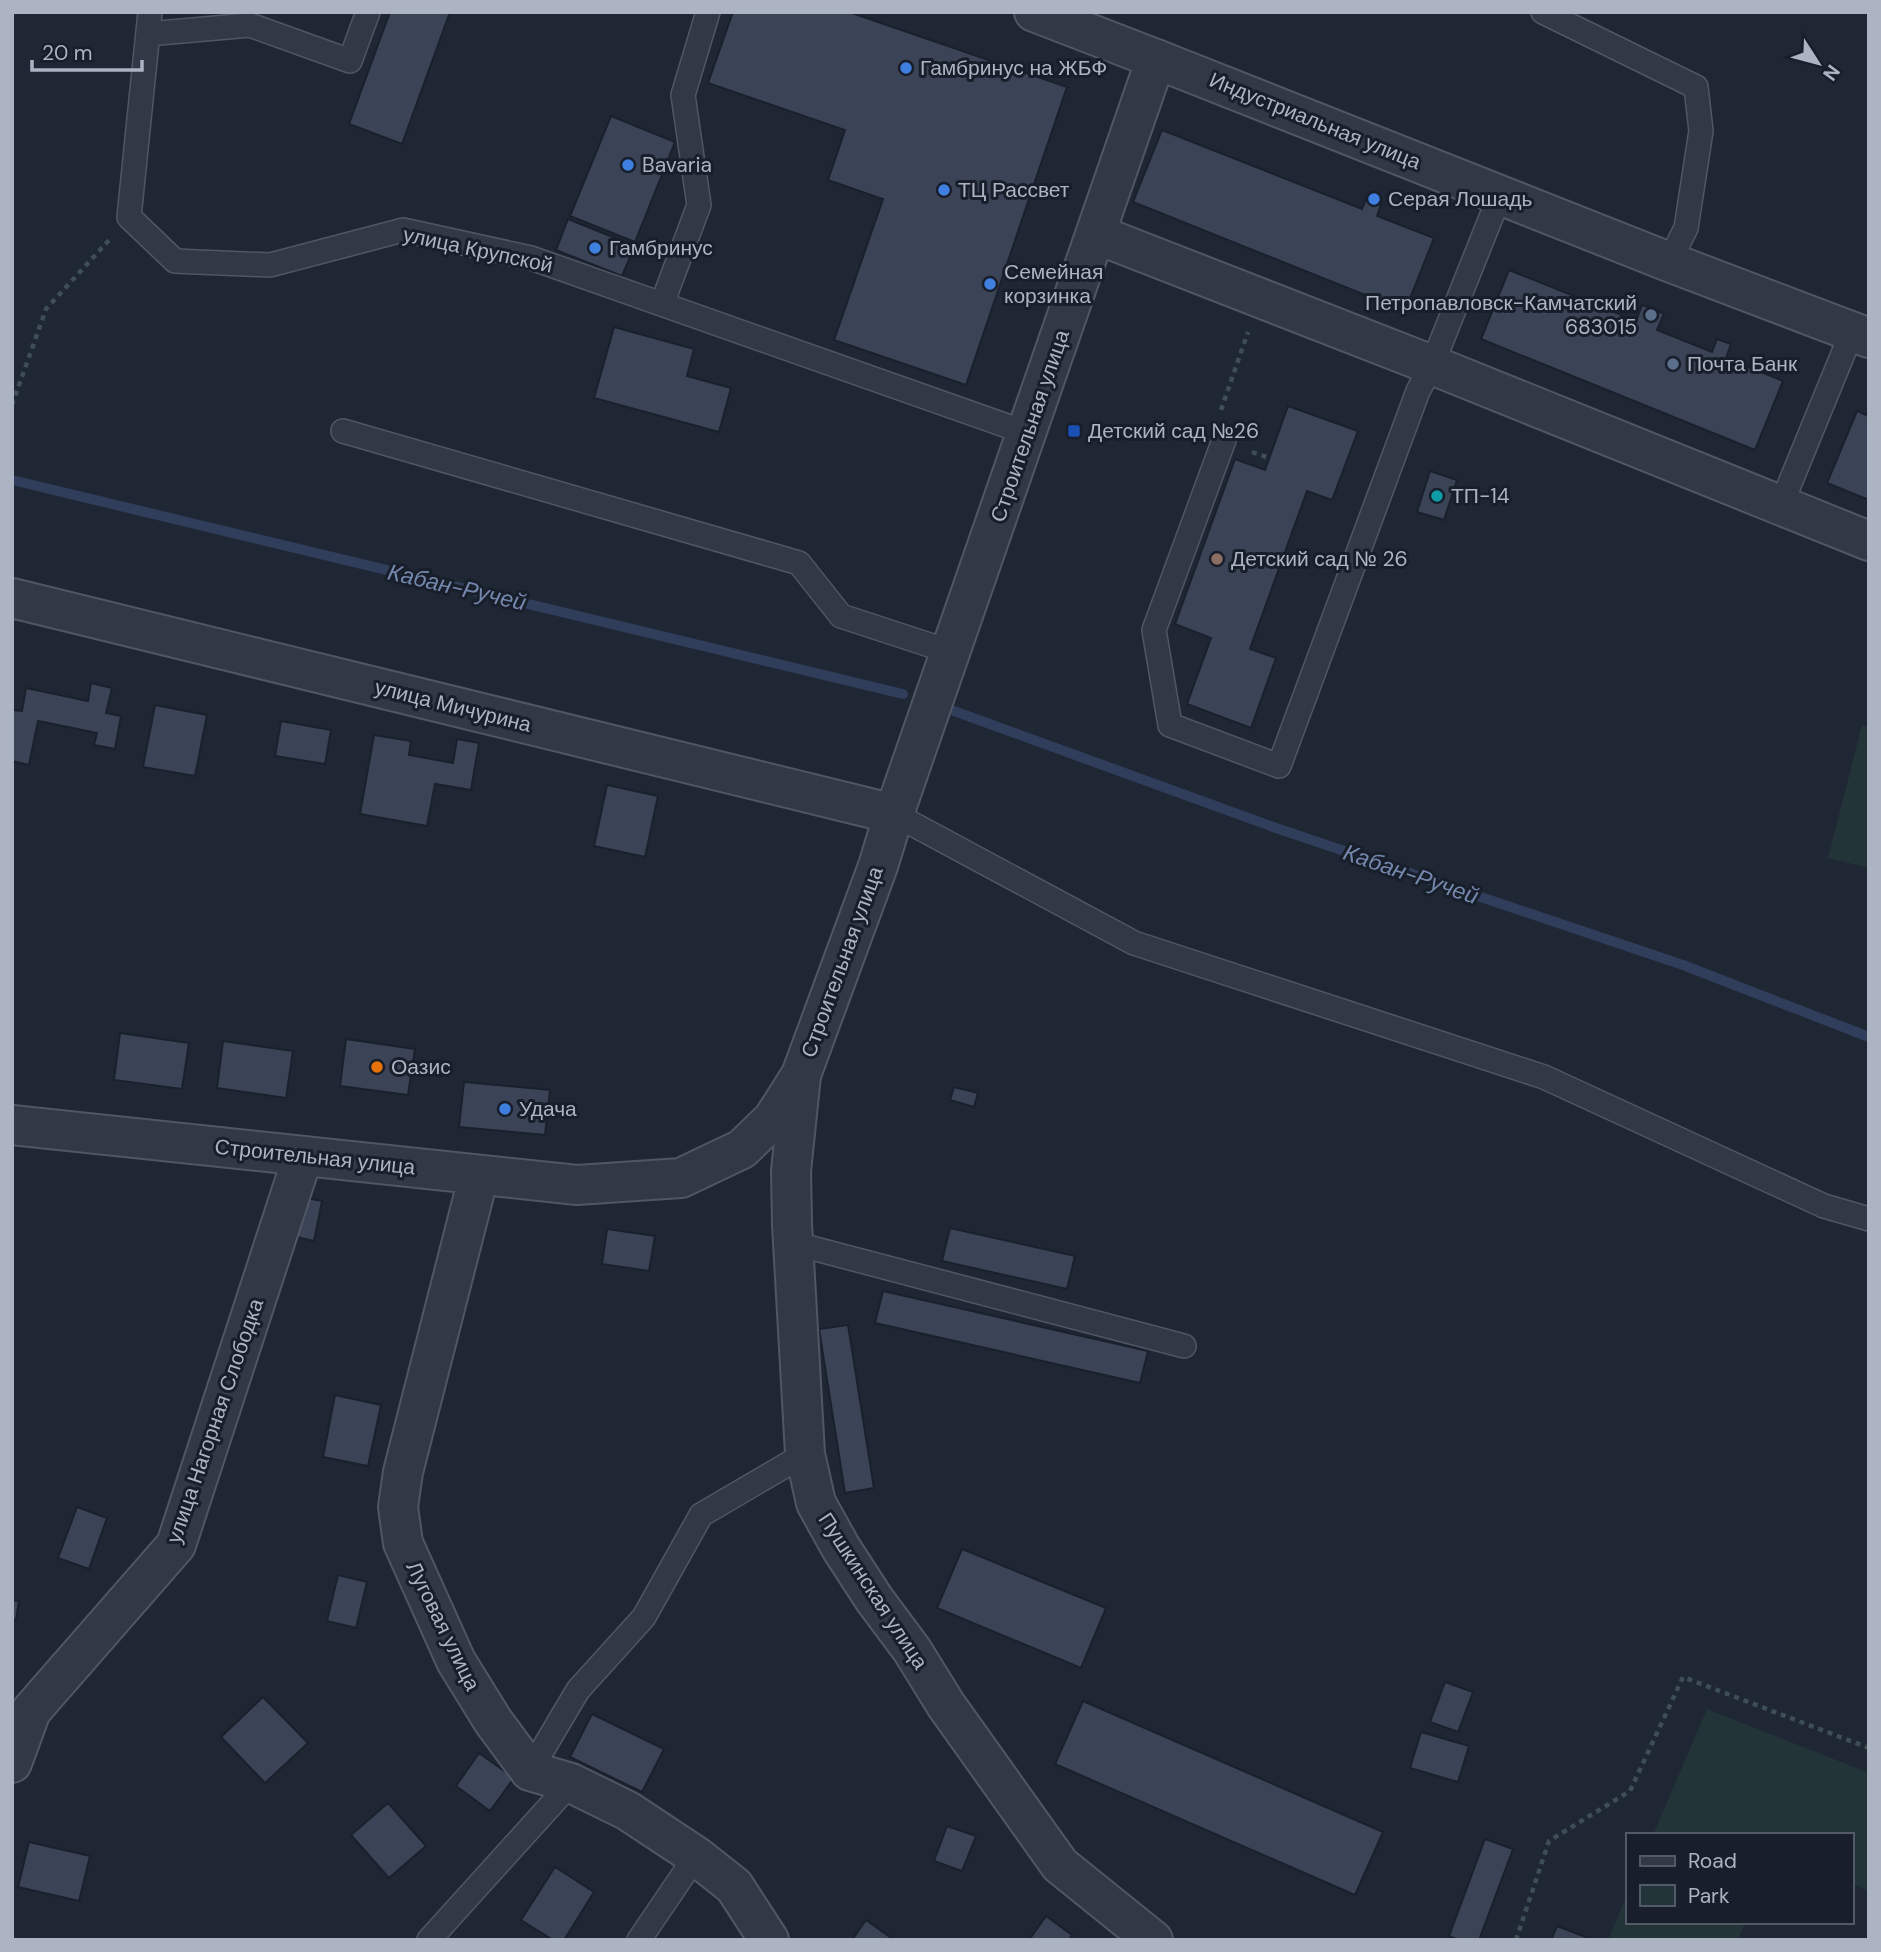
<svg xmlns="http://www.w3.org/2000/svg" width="1881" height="1952" viewBox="0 0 1881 1952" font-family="'DM Sans',sans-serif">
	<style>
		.green { fill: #223437 }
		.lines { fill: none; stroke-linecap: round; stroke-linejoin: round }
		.stream { stroke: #303e5b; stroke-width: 10 }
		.building { fill: #3b4456; stroke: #1a202c; stroke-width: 2 }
		.service-casing { stroke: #505664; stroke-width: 26 }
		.minor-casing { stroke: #505664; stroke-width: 42 }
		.tertiary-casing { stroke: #505664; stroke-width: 42 }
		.path { stroke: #3e4f54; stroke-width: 4.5; stroke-dasharray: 5 5; stroke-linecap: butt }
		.service { stroke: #323946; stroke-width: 23 }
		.minor { stroke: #323946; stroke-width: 38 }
		.tertiary { stroke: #323946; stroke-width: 38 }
		.shop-dot { fill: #3f7fe0; stroke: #181e2a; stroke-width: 2.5 }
		.service-dot { fill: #5c6f8a; stroke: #181e2a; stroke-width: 2.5 }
		.transit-dot { fill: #1a4fb4; stroke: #181e2a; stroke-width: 2.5 }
		.culture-dot { fill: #0f9aa8; stroke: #181e2a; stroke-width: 2.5 }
		.education-dot { fill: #8d6e63; stroke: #181e2a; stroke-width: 2.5 }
		.food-dot { fill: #e8710a; stroke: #181e2a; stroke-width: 2.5 }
		.labels { text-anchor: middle; stroke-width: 6; stroke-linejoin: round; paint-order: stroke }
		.poi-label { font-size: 21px; fill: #acb3c3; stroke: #181e2a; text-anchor: start }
		.street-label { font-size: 21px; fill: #acb3c3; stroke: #181e2a }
		.water-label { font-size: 23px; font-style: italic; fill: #7487ac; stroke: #181e2a }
	</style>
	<rect width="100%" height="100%" fill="#1f2735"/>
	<path class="green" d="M1862,725L1869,727V868L1828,858Z
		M1707,1709L1869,1773V1891L1851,1883V1835H1653Z
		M1627,1895V1922H1745L1738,1940H1608Z"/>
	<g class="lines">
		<path class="stream" d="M12,480L903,694
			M954,711L1276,828L1683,965L1869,1037"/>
	</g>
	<path class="building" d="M390,12H450L402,144L349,124Z
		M733,12H849L1067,87L966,385L834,340L883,199L828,180L845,130L708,83Z
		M611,116L675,142L635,242L570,216Z
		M1162,130L1362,209L1367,197L1382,202L1377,216L1434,238L1405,311L1133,202Z
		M568,219L635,246L622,276L556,250Z
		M1509,270L1636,321L1642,305L1654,309L1664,314L1657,330L1712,352L1717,339L1731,344L1726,358L1783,381L1755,450L1481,339Z
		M614,327L694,349L687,376L731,388L719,432L594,398Z
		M1288,406L1358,431L1332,500L1307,491L1250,649L1276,658L1251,728L1187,704L1211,638L1175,624L1235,459L1265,470Z
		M1857,411L1869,416V500L1827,483Z
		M1430,471L1457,480L1444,520L1417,512Z
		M91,683L112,688L106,713L121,716L115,749L94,745L97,733L38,721L29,765L12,761V710L22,711L26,688L88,701Z
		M155,705L207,715L195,776L143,767Z
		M281,721L331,730L325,764L275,756Z
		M374,735L411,741L409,755L453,763L457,739L479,743L471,790L435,784L427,826L360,814Z
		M607,785L658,796L645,857L594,846Z
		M120,1033L189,1043L182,1089L114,1080Z
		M346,1039L415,1049L408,1095L340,1086Z
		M223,1041L293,1051L286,1098L217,1088Z
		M464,1082L550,1090L545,1135L459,1127Z
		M954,1087L978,1093L974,1107L950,1100Z
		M296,1196L322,1201L314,1241L288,1235Z
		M950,1228L1075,1256L1067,1289L942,1261Z
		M607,1229L655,1236L649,1271L602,1264Z
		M883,1291L1148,1351L1140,1383L875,1323Z
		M848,1325L874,1488L845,1493L819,1329Z
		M335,1395L381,1405L368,1466L323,1457Z
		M77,1507L107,1518L89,1569L58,1558Z
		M962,1549L1106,1608L1081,1668L937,1608Z
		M338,1575L367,1582L356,1628L327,1621Z
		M12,1600L19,1601L16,1620H12Z
		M1445,1682L1473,1692L1458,1732L1430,1722Z
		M263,1697L308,1743L265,1783L221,1737Z
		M1083,1701L1383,1832L1355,1895L1055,1764Z
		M592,1714L664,1749L642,1792L570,1757Z
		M1421,1732L1469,1746L1458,1782L1410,1768Z
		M479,1753L514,1778L490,1811L456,1786Z
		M388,1803L426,1846L389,1878L351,1835Z
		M947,1826L976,1836L962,1871L934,1861Z
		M1485,1839L1513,1849L1479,1940H1459L1449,1936Z
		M29,1842L90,1856L79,1901L18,1887Z
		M555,1867L594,1892L564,1940H553L521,1920Z
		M1046,1916L1072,1935L1069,1940H1029Z
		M866,1920L894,1940H852Z
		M1557,1926L1591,1939V1940H1551Z"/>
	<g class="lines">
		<defs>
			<path id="service" d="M150,12L129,217L175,261L270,265L403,230L531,258L1027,433
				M1543,12L1696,87L1701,131L1686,228L1669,262
				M148,34L250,25L350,61L368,12
				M662,304L699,205L683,95L708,12
				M343,431L799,563L841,616L951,652
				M1224,440L1154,630L1170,725L1279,766L1418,391L1432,365L1500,195
				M1781,505L1852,332
				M894,814L1134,943L1544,1077L1824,1206L1869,1219
				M793,1243L1184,1346
				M530,1771L578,1690L644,1617L701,1515L805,1454
				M429,1940L571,1783
				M639,1940L696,1856"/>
			<path id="minor" d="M1034,12L1156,59
				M1096,234L1432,365L1869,541
				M12,598L894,814
				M801,1075L791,1171L792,1224L805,1454L816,1503L841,1548L874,1599L912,1650L946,1705L1060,1865L1153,1940
				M479,1175L403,1472L398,1507L403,1543L456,1661L493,1721L530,1771L571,1783L628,1811L696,1856L734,1886L769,1940
				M12,1763L31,1711L176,1545L303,1156"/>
			<path id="tertiary" d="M12,1125L577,1185L681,1178L742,1149L773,1119L801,1075L878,866L894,814L1156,59L1669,262L1869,338"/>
		</defs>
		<use href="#service" class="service-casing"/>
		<use href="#minor" class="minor-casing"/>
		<use href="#tertiary" class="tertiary-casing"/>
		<path class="path" d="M12,405L46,309L110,239
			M1221,410L1248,332
			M1252,452L1269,458
			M1516,1940L1549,1841L1630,1791L1683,1677L1869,1748"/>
		<use href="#service" class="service"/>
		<use href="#minor" class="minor"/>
		<use href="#tertiary" class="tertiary"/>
	</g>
	<g class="shop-dot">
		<circle cx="906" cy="68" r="7"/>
		<circle cx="628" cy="165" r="7"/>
		<circle cx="944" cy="190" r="7"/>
		<circle cx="1374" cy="199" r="7"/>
		<circle cx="595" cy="248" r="7"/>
		<circle cx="990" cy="284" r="7"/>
		<circle cx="505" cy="1109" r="7"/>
	</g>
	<g class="service-dot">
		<circle cx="1651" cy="315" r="7"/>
		<circle cx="1673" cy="364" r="7"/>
	</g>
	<rect class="transit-dot" x="1067" y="424" width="14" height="14" rx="3.5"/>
	<circle class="culture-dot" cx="1437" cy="496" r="7"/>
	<circle class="education-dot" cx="1217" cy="559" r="7"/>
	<circle class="food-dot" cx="377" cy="1067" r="7"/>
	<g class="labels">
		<g class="poi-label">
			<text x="920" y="75">Гамбринус на ЖБФ</text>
			<text x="642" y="172">Bavaria</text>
			<text x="958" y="197">ТЦ Рассвет</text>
			<text x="1388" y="206">Серая Лошадь</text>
			<text x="609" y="255">Гамбринус</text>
			<text x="1004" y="279">Семейная<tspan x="1004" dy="24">корзинка</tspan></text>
			<text x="1637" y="310" text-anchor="end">Петропавловск-Камчатский<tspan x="1637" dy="24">683015</tspan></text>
			<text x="1687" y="371">Почта Банк</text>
			<text x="1088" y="438">Детский сад №26</text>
			<text x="1451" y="503">ТП-14</text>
			<text x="1231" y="566">Детский сад № 26</text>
			<text x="391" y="1074">Оазис</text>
			<text x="519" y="1116">Удача</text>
		</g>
		<g class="street-label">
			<text transform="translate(1315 121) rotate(22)" y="7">Индустриальная улица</text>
			<text transform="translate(478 250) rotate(12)" y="7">улица Крупской</text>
			<text transform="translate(1030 426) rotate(-71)" y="7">Строительная улица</text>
			<text transform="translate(453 706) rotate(14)" y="7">улица Мичурина</text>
			<text transform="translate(842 962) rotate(-70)" y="7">Строительная улица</text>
			<text transform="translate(315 1157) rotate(6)" y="7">Строительная улица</text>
			<text transform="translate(215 1421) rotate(-71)" y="7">улица Нагорная Слободка</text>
			<text transform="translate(873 1591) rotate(57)" y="7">Пушкинская улица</text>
			<text transform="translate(443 1626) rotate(64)" y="7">Луговая улица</text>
		</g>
		<g class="water-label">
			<text transform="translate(457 587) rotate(13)" y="8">Кабан-Ручей</text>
			<text transform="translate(1411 874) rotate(19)" y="8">Кабан-Ручей</text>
		</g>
	</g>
	<rect width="1881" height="1952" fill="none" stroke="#acb3c3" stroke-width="28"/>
	<rect x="1626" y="1833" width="228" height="91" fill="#181e2a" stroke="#535a67" stroke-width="2"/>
	<rect x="1640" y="1856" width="35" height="10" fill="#323946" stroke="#535a67" stroke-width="2"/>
	<text x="1688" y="1868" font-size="21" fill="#acb3c3">Road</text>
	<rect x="1640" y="1885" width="35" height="21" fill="#223437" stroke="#535a67" stroke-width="2"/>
	<text x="1688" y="1903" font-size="21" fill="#acb3c3">Park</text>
	<g transform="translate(1818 63) rotate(126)" stroke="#181e2a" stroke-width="5" paint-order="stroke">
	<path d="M0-5L12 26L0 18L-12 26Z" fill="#acb3c3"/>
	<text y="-10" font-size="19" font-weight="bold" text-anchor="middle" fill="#acb3c3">N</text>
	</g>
	<path d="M32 60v10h110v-10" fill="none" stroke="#acb3c3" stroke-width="3.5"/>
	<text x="42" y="60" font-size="21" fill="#acb3c3" stroke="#181e2a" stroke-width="5" paint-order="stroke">20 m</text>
</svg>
